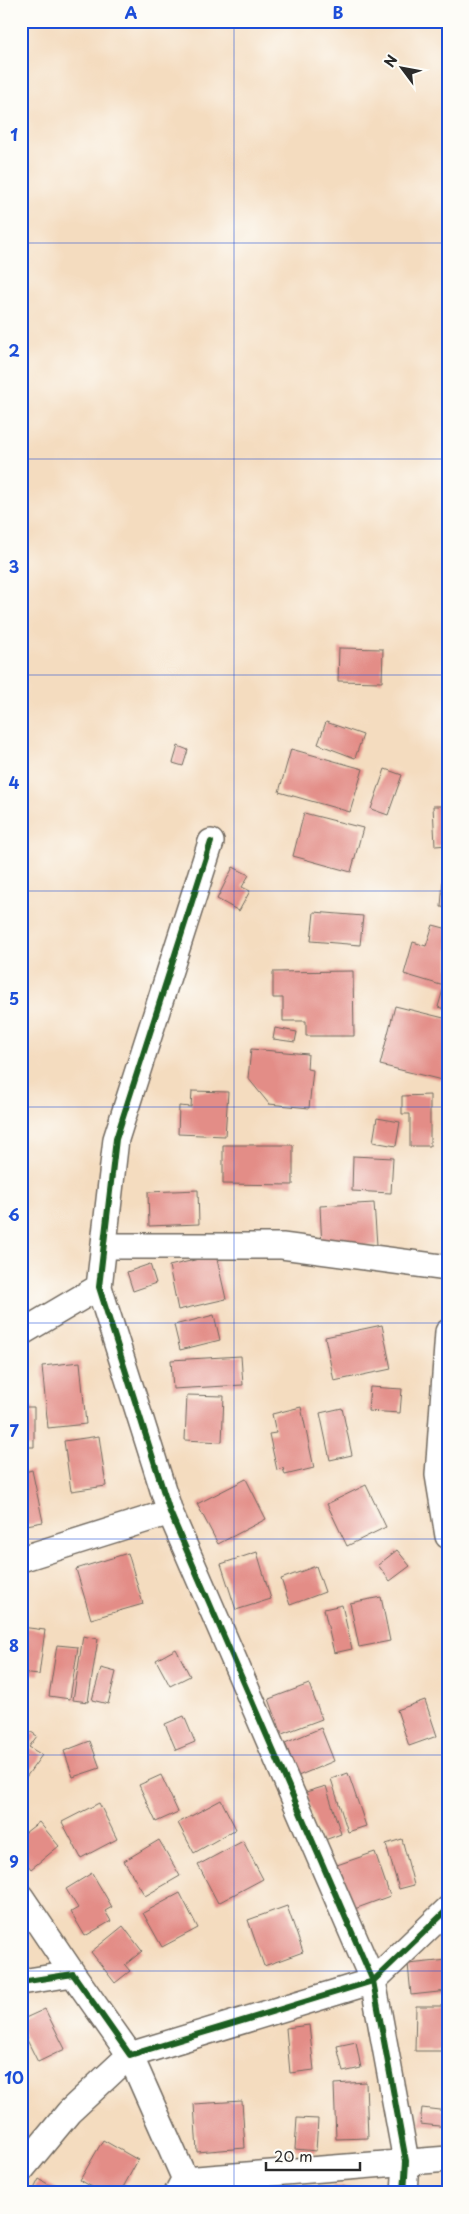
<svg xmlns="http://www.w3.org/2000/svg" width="469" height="2214" viewBox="0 0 469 2214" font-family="'Playpen Sans',sans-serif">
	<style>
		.building { fill: #e38d87 }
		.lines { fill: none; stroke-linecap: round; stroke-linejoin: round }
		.street-casing { stroke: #71695f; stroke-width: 28 }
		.street { stroke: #fff; stroke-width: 25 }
		.cycleway-casing { stroke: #fdfcf7; stroke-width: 9 }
		.cycleway { stroke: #1b5e20; stroke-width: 6 }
		.grid { fill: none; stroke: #1d4ed8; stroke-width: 1; stroke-opacity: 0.55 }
		.neatline { fill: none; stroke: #1d4ed8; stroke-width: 2 }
		.grid-label { font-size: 16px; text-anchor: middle; font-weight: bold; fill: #1d4ed8 }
	</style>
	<rect width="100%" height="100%" fill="#fdfcf7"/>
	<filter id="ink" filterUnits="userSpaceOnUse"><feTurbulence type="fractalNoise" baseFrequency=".02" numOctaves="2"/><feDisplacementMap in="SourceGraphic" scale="10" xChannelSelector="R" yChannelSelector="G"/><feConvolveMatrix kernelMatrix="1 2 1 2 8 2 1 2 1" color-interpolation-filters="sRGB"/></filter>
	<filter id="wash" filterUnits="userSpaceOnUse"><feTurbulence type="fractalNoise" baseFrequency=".0096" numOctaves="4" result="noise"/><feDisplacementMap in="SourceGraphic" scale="20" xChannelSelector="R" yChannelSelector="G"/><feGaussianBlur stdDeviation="1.12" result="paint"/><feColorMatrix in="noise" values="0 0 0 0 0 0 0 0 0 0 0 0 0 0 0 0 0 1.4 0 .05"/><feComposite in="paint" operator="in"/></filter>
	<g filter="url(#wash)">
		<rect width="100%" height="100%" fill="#f4dcbf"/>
		<g id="blocks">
			<path class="building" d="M339,648L383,649L382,682L338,681Z
				M326,722L363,735L355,758L318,744Z
				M178,746L188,750L183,766L173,763Z
				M291,749L363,769L350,812L279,792Z
				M385,769L402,775L388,815L371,809Z
				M433,806H448V845L435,846Z
				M304,813L363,828L351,872L293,856Z
				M445,854L448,855V908L441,907Z
				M233,867L249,875L242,887L250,891L239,911L217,899Z
				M314,912L363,916L360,945L311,941Z
				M433,925L448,929V1010L438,1007L444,986L404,974L413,942L426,946Z
				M353,971L354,1036H306V1021H283V998H273V972Z
				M395,1006L448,1019V1055L442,1080L380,1065Z
				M275,1028L297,1032L295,1042L273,1039Z
				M251,1049L308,1054L307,1069L313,1070L309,1108L269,1104L248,1078Z
				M192,1091L228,1092L225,1136L178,1134L179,1106L191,1107Z
				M430,1095V1146H410V1114H402V1096Z
				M377,1118L400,1122L396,1146L373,1142Z
				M223,1145H293V1185L223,1184Z
				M353,1156L393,1158L391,1193L352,1191Z
				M198,1190L199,1224L149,1226L148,1192Z
				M374,1203L377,1245L322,1248L320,1206Z
				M216,1255L226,1299L178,1310L169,1266Z
				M150,1264L156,1283L133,1291L127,1272Z
				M214,1315L220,1340L180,1350L174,1325Z
				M382,1325L391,1369L334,1381L325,1337Z
				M241,1356L243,1385L173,1389L171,1360Z
				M80,1362L86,1424L48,1428L42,1366Z
				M370,1387L402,1389L400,1413L368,1411Z
				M187,1395L224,1396L222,1442L185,1440Z
				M21,1407H34V1447H21Z
				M301,1407L314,1468L285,1475L283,1468L277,1470L269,1434L276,1433L272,1414Z
				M342,1408L352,1455L330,1460L320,1413Z
				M99,1436L106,1486L71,1491L64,1441Z
				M32,1470L43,1522L21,1526V1473Z
				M246,1479L266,1519L218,1544L197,1504Z
				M366,1485L386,1527L347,1546L327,1504Z
				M397,1550L410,1566L390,1581L378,1565Z
				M257,1552L271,1599L236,1610L221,1564Z
				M128,1553L143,1604L91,1619L76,1569Z
				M316,1566L325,1592L290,1605L281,1579Z
				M381,1597L390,1641L359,1647L350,1603Z
				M342,1605L352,1649L334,1653L324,1609Z
				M21,1627L45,1630L39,1675L21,1673Z
				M83,1636L98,1639L88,1702L73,1700Z
				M57,1645L78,1647L70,1699L49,1696Z
				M176,1649L190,1676L170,1686L156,1660Z
				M101,1668L116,1672L108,1704L92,1700Z
				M309,1684L322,1719L282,1734L269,1699Z
				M425,1700L437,1736L409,1746L397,1710Z
				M184,1716L195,1742L176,1750L165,1724Z
				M21,1725L37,1736L29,1747L42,1755L21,1784Z
				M321,1728L334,1761L298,1776L285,1743Z
				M90,1741L100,1768L73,1777L64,1751Z
				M348,1773L366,1826L348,1832L331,1779Z
				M161,1775L178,1812L156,1822L139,1785Z
				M326,1786L341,1834L322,1841L306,1792Z
				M221,1800L236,1829L194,1853L178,1823Z
				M99,1803L117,1839L81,1858L62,1822Z
				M39,1822L59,1846L31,1869L21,1856V1836Z
				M402,1839L414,1885L399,1889L386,1844Z
				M159,1840L180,1876L145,1896L124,1861Z
				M243,1841L263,1879L218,1903L198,1865Z
				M375,1852L390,1896L349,1911L334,1866Z
				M92,1873L112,1907L105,1911L111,1921L85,1936L71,1912L78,1908L66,1889Z
				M180,1893L198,1928L162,1947L143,1913Z
				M287,1906L303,1952L264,1966L248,1920Z
				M123,1926L142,1951L125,1965L130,1971L115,1983L91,1952Z
				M448,1960V1991L411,1995L408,1964Z
				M416,2006H448V2051H415Z
				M45,2009L65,2049L38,2062L21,2028V2020Z
				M309,2025L314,2070L290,2073L286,2028Z
				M356,2042L361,2068L343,2072L337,2046Z
				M366,2082L368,2138L336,2139L334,2084Z
				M242,2101L245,2148L197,2152L194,2104Z
				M422,2108L448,2111V2127L420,2124Z
				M297,2118L318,2119L316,2151L295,2149Z
				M103,2140L138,2160L120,2193H88L92,2187L80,2180Z
				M39,2179L64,2193H32Z
				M333,2186L369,2190V2193H332Z"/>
		</g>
	</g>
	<g filter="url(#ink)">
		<use href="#blocks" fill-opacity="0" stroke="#71695f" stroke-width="1"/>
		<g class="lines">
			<defs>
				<path id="street" d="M211,842L116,1139L99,1287L170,1512L373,1981L406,2161L404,2193
					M104,1246H282L448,1268
					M448,1332L438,1475L448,1536
					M21,1333L99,1287
					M21,1559L170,1512
					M21,1897L73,1974
					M21,1982L73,1974L130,2055L373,1981L448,1909
					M21,2170L69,2112L130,2055L191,2193
					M177,2193L184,2180L448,2159"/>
			</defs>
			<use href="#street" class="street-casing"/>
			<use href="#street" class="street"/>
			<defs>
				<path id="cycleway" d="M211,842L116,1139L99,1287L170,1512L373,1981L406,2161L404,2193
					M21,1982L73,1974L130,2055L373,1981L448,1909"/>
			</defs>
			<use href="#cycleway" class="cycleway-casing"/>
			<use href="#cycleway" class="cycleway"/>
		</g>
	</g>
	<path class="grid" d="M234,21V2193M21,243H448M21,459H448M21,675H448M21,891H448M21,1107H448M21,1323H448M21,1539H448M21,1755H448M21,1971H448"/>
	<rect width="469" height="2214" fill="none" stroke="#fdfcf7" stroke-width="55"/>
	<g transform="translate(402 68) rotate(302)" stroke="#fdfcf7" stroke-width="4" paint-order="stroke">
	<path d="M0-4L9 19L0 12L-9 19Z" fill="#2b2b2b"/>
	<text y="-8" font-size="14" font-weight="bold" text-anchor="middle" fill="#2b2b2b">N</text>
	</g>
	<path d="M266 2162v8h94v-8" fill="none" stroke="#2b2b2b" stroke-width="2.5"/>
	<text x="274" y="2162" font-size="15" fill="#2b2b2b" stroke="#fdfcf7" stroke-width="4" paint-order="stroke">20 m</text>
	<rect x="28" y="28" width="414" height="2158" class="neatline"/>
	<g class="grid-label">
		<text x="131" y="19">A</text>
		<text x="338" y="19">B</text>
		<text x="14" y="141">1</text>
		<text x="14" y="357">2</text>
		<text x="14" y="573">3</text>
		<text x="14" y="789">4</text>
		<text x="14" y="1005">5</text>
		<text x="14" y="1221">6</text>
		<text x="14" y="1437">7</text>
		<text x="14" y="1652">8</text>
		<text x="14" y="1868">9</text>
		<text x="14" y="2084">10</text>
	</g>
</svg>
